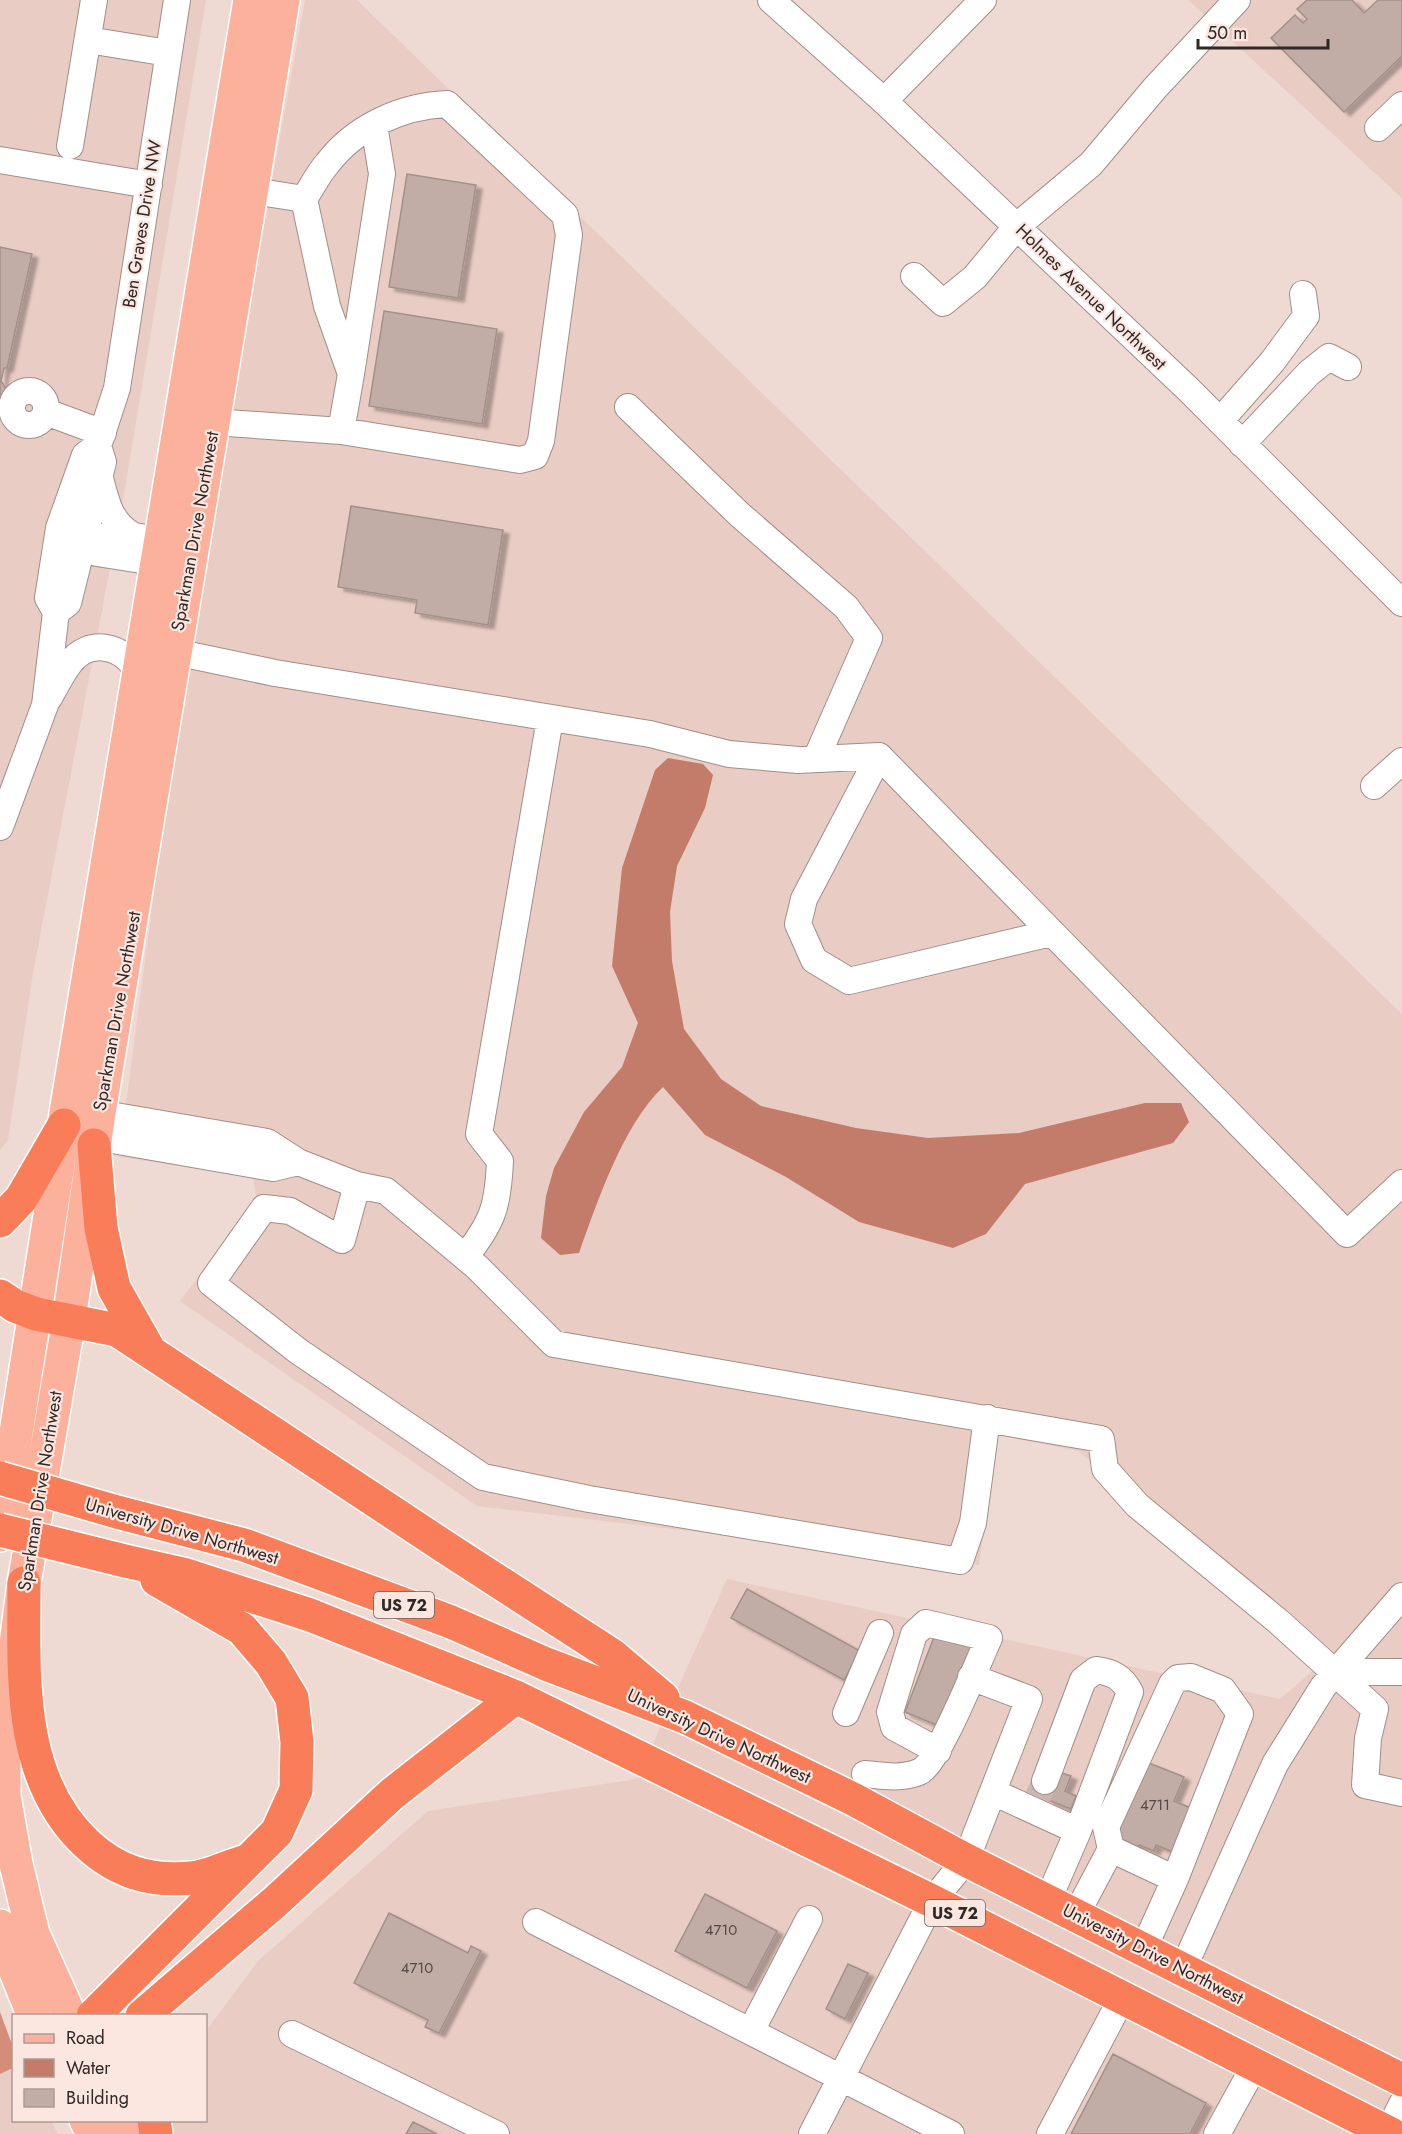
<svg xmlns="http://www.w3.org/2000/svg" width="1402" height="2134" viewBox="0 0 1402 2134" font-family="Jost,sans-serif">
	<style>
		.built { fill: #e9ccc3 }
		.forest { fill: #d58d79 }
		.water { fill: #c37c69 }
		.building { fill: #c1aca6; stroke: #a4908a; stroke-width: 1.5; filter: url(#shadow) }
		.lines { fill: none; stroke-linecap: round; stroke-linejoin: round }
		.minor-tunnel { stroke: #c9b6b0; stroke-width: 26; stroke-dasharray: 26 13; stroke-linecap: butt }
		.minor-casing { stroke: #a28e88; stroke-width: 28 }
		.major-casing { stroke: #fff; stroke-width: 36 }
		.highway-casing { stroke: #fff; stroke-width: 36 }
		.minor { stroke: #fff; stroke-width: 26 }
		.major { stroke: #fcb19c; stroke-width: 33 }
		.highway { stroke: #fa7d5a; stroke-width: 33 }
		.highway-bridge-casing { stroke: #fff; stroke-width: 36; stroke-linecap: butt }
		.highway-bridge { stroke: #fa7d5a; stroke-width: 33 }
		.labels { text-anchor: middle; stroke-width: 4.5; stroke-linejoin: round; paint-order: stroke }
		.number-label { font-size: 15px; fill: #544946 }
		.shield { fill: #fce6e0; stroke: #6d615e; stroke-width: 1.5 }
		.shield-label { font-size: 16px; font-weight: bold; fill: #302826 }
		.street-label { font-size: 18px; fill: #302826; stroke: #fce6e0 }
	</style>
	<defs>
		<filter id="shadow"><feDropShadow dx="6" dy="4" stdDeviation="1.5" flood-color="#0004"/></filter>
	</defs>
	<rect width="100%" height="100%" fill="#efd9d3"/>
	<path class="built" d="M0,0H206L124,494L33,973L8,1140L0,1150Z
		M305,0H357L1402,1014V2134H171V2121L206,2120V2031L258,1961L428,1811L637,1779L727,1579L1280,1699L1329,1657L1078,1451L998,1435L979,1565L477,1506L180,1301L257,1200L253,1177L119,1157L184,665Z
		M1188,0H1402V198Z
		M13,2068L14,2120L51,2121L58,2134H0V2074Z"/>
	<path class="forest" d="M0,2012L13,2047V2068L0,2074Z"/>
	<path class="water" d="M668,758L703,764L713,775L705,808L677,866L670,912L672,961L684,1029L721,1079L761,1106L856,1128L928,1138L1019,1133L1145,1103H1181L1189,1122L1173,1143L1025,1184L986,1234L953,1248L859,1222L786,1177L705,1135L663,1087C623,1125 598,1200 579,1253L560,1255L541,1238L546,1196L554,1168L584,1112L622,1067L638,1023L612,966L622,868L655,770Z"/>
	<path class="building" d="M1307,0H1352L1364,13L1378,0H1402V56L1344,112L1271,38L1295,15L1303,23L1307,19L1297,9Z
		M407,174L476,185L458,298L389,287Z
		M0,247L32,254L7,368H4L1,381L8,391L3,413L0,415Z
		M384,311L497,329L482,424L369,406Z
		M351,506L503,530L488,625L415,613L417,600L338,587Z
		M747,1589L860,1651L844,1680L731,1618Z
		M936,1632L976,1647L944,1728L905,1712Z
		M1144,1761L1184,1777L1174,1801L1191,1808L1173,1852L1156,1845L1154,1851L1139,1845L1138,1847L1115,1836Z
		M1059,1772L1071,1776L1065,1791L1076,1796L1071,1809L1048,1800Z
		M705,1894L777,1931L747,1988L675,1951Z
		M389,1913L468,1953L471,1946L481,1951L439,2033L425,2027L428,2020L354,1983Z
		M848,1964L868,1973L845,2019L826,2009Z
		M1113,2054L1206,2103L1190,2134H1071Z
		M413,2122L437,2134H406Z"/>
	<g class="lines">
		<path class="minor-tunnel" d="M1038,1797L1045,1781"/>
		<defs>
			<path id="minor" d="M771,0L884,101L1188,389L1402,603
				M88,40L168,53
				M884,101L983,0
				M1378,128L1402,105
				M70,146L94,0
				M0,160L149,185
				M304,199L327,306L351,374L341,431
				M914,276L943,303L975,277L1017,226L1091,164L1155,88L1237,0
				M351,374L382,174L374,125
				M12 408a17 17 0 1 1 34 0a17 17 0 1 1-34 0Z
				M628,407L740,515L846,607L869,638L816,759
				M46,412L103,433
				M1220,421L1272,362L1306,316L1303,294
				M213,422L341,431L520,460L535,456L541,441L569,235L565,215L447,104C401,106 355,127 327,164C318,174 312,187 304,199L234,188
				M1242,444L1309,373L1329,357L1348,367
				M100,478C106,502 110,522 132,535
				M76,529L82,543L97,553L173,565
				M78,546C107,527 146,538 177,543
				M56,612L68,603L103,462L98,446L117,388L177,0
				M175,652L275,673L650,734L729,754L798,760L879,756L1347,1234L1402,1183
				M49,698C55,687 61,675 69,664C89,637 124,645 138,673
				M879,756L804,899L798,924L814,960L849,981L1051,933
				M1374,786L1402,761
				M0,827L45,705L56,612L48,598L59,528L85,455L98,446
				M81,1110L267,1142L298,1162L357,1185L386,1191L477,1267L554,1344L1101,1439L1105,1469L1137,1505L1279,1622L1375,1709L1368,1738L1365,1785L1402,1793
				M78,1134L273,1168L298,1162
				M357,1185L342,1240L290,1211L264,1208L211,1283L298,1351L483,1477L589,1499L960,1561L973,1523L987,1418
				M465,1257C493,1222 498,1206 500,1161L479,1134L550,719
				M1336,1672H1402
				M846,1713L880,1633
				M865,1774C883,1776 902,1779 919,1772C938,1764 978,1662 989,1638L926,1623L914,1634L890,1712L894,1727L938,1751
				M1045,1781L1083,1680L1096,1670C1112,1672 1122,1677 1130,1692L1078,1831L1048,1900
				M993,1792L1078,1831
				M1111,1849L1175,1879
				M1076,1915L1111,1849L1106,1827L1172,1684L1178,1678L1191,1677L1223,1690L1240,1714L1175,1879L1144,1948
				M536,1922L951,2134
				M1183,1969L1275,1764L1323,1687L1402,1596
				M751,2031L809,1919
				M292,2034L496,2134
				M812,2134L932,1901L966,1860L1029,1699L971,1677
				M1050,2134L1122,1998
				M1217,2134L1255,2065
				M1387,2134L1402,2104"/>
			<path id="major" d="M0,1535L67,1107L250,0
				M0,1926L8,1952L34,2016
				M70,2016L33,1934L16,1864L4,1796V1735L24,1583L69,1320L99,1113L283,0
				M86,2120L93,2134
				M120,2120L127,2134"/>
			<path id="highway" d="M94,1145L101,1228L114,1288L148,1348
				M0,1221L21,1199L64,1125
				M0,1296L15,1306L36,1314L117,1330L445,1547L612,1655L663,1698
				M117,1512L244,1545L451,1622L546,1664L685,1717L853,1799L966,1860L1402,2080
				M125,1561L183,1574L310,1615L516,1697L932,1901L1391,2134
				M24,1583C24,1672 16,1778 87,1844C117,1872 150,1882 191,1878C208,1877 226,1867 243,1862
				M93,2016L277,1832L296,1790L297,1742L292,1698L271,1663L242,1629L157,1580
				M142,2016L275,1902L392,1794L516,1697
				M154,2120L156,2134"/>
		</defs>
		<use href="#minor" class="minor-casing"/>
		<use href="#major" class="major-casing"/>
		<use href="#highway" class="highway-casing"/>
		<use href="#minor" class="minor"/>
		<use href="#major" class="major"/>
		<use href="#highway" class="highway"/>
		<defs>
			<path id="highway-bridge" d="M0,1478L117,1512
				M0,1530L125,1561"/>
		</defs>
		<use href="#highway-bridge" class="highway-bridge-casing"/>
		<use href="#highway-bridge" class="highway-bridge"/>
	</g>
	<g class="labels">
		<g class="number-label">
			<text x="1155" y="1810">4711</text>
			<text x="721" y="1935">4710</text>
			<text x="417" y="1973">4710</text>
		</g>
		<g class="shield">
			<rect x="374" y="1592" width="60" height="26" rx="4.5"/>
			<rect x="925" y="1900" width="60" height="26" rx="4.5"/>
		</g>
		<g class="shield-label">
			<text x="404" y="1611">US 72</text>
			<text x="955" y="1919">US 72</text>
		</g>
		<g class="street-label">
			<text transform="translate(142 224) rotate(-81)" y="6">Ben Graves Drive NW</text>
			<text transform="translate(1091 297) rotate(44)" y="6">Holmes Avenue Northwest</text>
			<text transform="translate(195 531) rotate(-80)" y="6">Sparkman Drive Northwest</text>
			<text transform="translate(117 1011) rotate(-80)" y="6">Sparkman Drive Northwest</text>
			<text transform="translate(40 1491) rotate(-81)" y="6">Sparkman Drive Northwest</text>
			<text transform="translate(182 1531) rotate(16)" y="6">University Drive Northwest</text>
			<text transform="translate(719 1736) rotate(25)" y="6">University Drive Northwest</text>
			<text transform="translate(1153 1954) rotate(27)" y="6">University Drive Northwest</text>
		</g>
	</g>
	<rect x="12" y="2014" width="195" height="108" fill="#fce6e0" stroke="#aa9a96" stroke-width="1.5"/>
	<rect x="24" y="2034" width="30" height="9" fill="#fcb19c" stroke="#aa9a96" stroke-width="1.5"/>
	<text x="66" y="2044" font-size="18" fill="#302826">Road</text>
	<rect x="24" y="2059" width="30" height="18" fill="#c37c69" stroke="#aa9a96" stroke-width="1.5"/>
	<text x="66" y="2074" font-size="18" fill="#302826">Water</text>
	<rect x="24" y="2089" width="30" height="18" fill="#c1aca6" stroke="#aa9a96" stroke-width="1.5"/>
	<text x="66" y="2104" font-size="18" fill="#302826">Building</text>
	<path d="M1198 39v9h130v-9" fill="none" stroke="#302826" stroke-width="3"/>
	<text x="1207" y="39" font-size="18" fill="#302826" stroke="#fce6e0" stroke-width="4.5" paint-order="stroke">50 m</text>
</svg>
